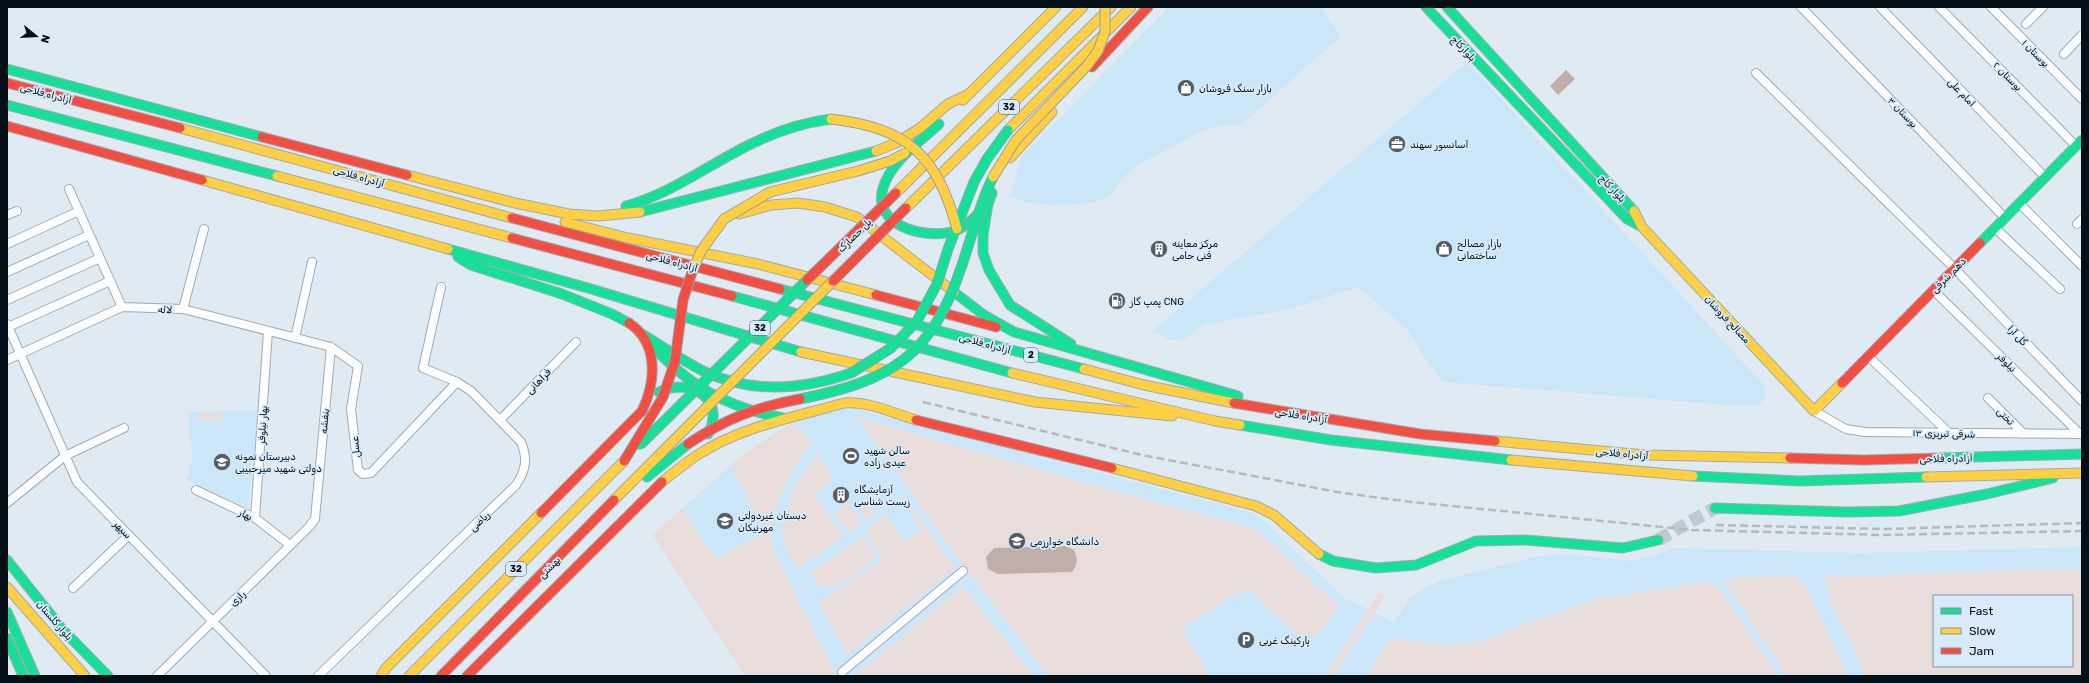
<svg xmlns="http://www.w3.org/2000/svg" width="2089" height="683" viewBox="0 0 2089 683" font-family="Rubik,'Noto Naskh Arabic',sans-serif">
	<style>
		.built { fill: #cce6f9; fill-rule: evenodd }
		.green { fill: #e9dddc; fill-rule: evenodd }
		.water { fill: #c0aea9 }
		.lines { fill: none; stroke-linecap: round; stroke-linejoin: round }
		.primary-tunnel { stroke: #bfc9d1; stroke-width: 13; stroke-dasharray: 13 6; stroke-linecap: butt }
		.street-casing { stroke: #a0aab2; stroke-width: 10 }
		.fast-casing { stroke: #a0aab2; stroke-width: 11 }
		.slow-casing { stroke: #a0aab2; stroke-width: 11 }
		.jam-casing { stroke: #a0aab2; stroke-width: 11 }
		.street { stroke: #fafcfd; stroke-width: 8 }
		.fast { stroke: #16e098; stroke-width: 9 }
		.slow { stroke: #ffcf43; stroke-width: 9 }
		.jam { stroke: #f24e42; stroke-width: 9 }
		.rail { stroke: #b6b8ba; stroke-width: 2.5; stroke-dasharray: 8 4; stroke-linecap: butt }
		.fast-bridge-casing { stroke: #8fa2af; stroke-width: 11; stroke-linecap: butt }
		.slow-bridge-casing { stroke: #8fa2af; stroke-width: 11; stroke-linecap: butt }
		.jam-bridge-casing { stroke: #8fa2af; stroke-width: 11; stroke-linecap: butt }
		.fast-bridge { stroke: #16e098; stroke-width: 9 }
		.slow-bridge { stroke: #ffcf43; stroke-width: 9 }
		.jam-bridge { stroke: #f24e42; stroke-width: 9 }
		.labels { text-anchor: middle; stroke-width: 3.5; stroke-linejoin: round; paint-order: stroke }
		.shield { fill: #d8ebfa; stroke: #44515b; stroke-width: 1 }
		.shield-label { font-size: 9px; font-weight: bold; fill: #050f17 }
		.street-label { font-size: 10px; fill: #050f17; stroke: #d8ebfa }
		.poi-label { font-size: 10px; fill: #050f17; stroke: #d8ebfa; text-anchor: start }
	</style>
	<rect width="100%" height="100%" fill="#e0eaf2"/>
	<path class="built" d="M1169,7H1322L1340,37L1241,125H1227L1204,130L1138,165L1125,176L1108,197L1095,202L1081,204L1053,205L1029,203L1010,196L1021,157Z
		M1467,62L1764,385L1766,396L1758,406H1738L1443,382L1423,356L1409,331L1358,287L1290,309L1203,325L1185,339L1170,340L1153,331Z
		M849,407L1249,512L1262,519L1344,598L1394,622L1410,598L1423,588L1442,580L1539,556L1567,554L1631,561L1653,556L1673,548L1860,553L2082,547V676H745L653,535L731,465L776,432L795,422ZM1934,596H2072V666H1934Z
		M258,410L248,508L185,479L189,473L192,458L188,412Z"/>
	<path class="green" d="M199,413H222L221,420H199Z
		M857,417L1099,487L1256,529L1339,606L1319,633L1305,636L1293,631L1251,591L1237,593L1181,628L1210,676H1048L953,551Z
		M795,422L811,442C790,473 768,510 772,548L837,676H745L653,535L681,509L716,558L766,532L731,465L755,446Z
		M818,454L833,479L814,494L844,535L798,568L786,547L782,532L794,489L803,474Z
		M904,495L955,568L847,655L818,601L834,593L883,559L865,532L885,513L904,542L922,530L899,499Z
		M848,502L862,523L849,532L834,513Z
		M869,503L876,514L867,520L859,509Z
		M863,536L877,558L835,588L828,585L819,586L810,573Z
		M2007,570H2082V676H1865L1852,643L1832,607L1824,575L1874,576ZM1934,596H2072V666H1934Z
		M1758,576L1798,577L1807,587L1847,676H1787L1724,580Z
		M1702,582L1716,586L1722,592L1779,676H1368L1390,638L1446,645L1476,642L1598,599Z
		M963,586L1033,676H854Z
		M1379,592L1385,595L1372,618L1333,676H1325L1352,636Z"/>
	<path class="water" d="M1566,70L1575,79L1558,95L1550,86Z
		M1065,546L1074,550C1078,559 1078,564 1072,572L998,574L988,569L986,557L994,548Z"/>
	<g class="lines">
		<path class="primary-tunnel" d="M1658,540L1715,508"/>
		<defs>
			<path id="street" d="M1801,7L2005,218
				M1880,7L2045,177
				M1939,7L2076,146
				M1991,7L2082,99
				M2026,24L2043,7
				M2064,54L2082,35
				M1756,73L1955,269L2082,401
				M69,189L122,307
				M2019,203L2082,266
				M7,215L17,211
				M2077,224L2082,219
				M1995,228L2060,289
				M7,244L79,211
				M7,272L89,235
				M1933,290L2080,434
				M7,300L100,258
				M183,309L204,229
				M7,324L77,482L266,676
				M8,327L110,281
				M295,338L312,262
				M1868,356L1949,433
				M7,360L122,307L183,309L331,347L358,366L351,409L358,470L363,474L371,473L457,382
				M1988,398L2024,434
				M1814,411L1846,429L1865,432L2082,434
				M500,420L576,342
				M196,490L255,518L290,545
				M7,503L65,456L124,428
				M255,518L268,331
				M73,588L129,535
				M842,672L963,571
				M157,676L309,527L315,519L331,347
				M318,676L516,485C526,470 528,459 521,442L471,391L457,382L423,368L441,287"/>
			<path id="fast" d="M1426,7L1627,219L1642,227
				M1447,7L1634,211
				M7,69L262,137
				M7,105L277,176
				M939,124C920,142 891,161 883,188C872,225 923,239 951,232C964,229 974,218 983,209
				M992,193L988,204L983,234V253L989,270L1010,305L1071,344
				M626,206C670,194 707,166 747,146C774,132 801,123 831,119
				M640,212L876,151
				M1980,243L2082,140
				M448,249L588,288L801,352
				M458,257L471,265L562,294L612,314L629,323
				M780,289L1084,369
				M954,292L984,315L1014,332L1238,396
				M732,296L1012,373
				M640,333C661,345 681,360 703,371C751,394 802,390 851,373
				M650,343C688,386 726,407 783,418
				M659,392C690,377 727,399 708,434
				M1240,425L1331,440L1511,460
				M1941,458L2082,454
				M1693,476L1800,481L1926,477
				M647,477L688,444
				M1715,508L1848,512L1899,511L1987,494L2053,478
				M1319,554L1333,561L1376,568L1416,565L1476,541L1526,540L1623,548L1658,540
				M7,560L62,629L108,676
				M7,612L35,676
				M7,638L23,676"/>
			<path id="slow" d="M963,100L1056,7
				M180,128L512,218
				M1008,130L1131,7
				M876,151L896,143L920,128L948,104L969,94
				M1010,158L1052,112
				M407,175L515,203L569,214L598,216L640,212
				M277,176L512,238
				M202,180L448,249
				M896,193L1083,7
				M906,208L1111,7
				M1634,211L1642,227L1814,411L1842,383
				M739,214L771,205L798,203L825,207L857,217L954,292
				M565,222L628,238L758,264L876,295
				M801,352L1035,402L1172,416
				M1084,369L1144,385L1234,403
				M1012,373L1215,421L1240,425
				M1495,441L1645,455L1790,458
				M1511,460L1693,476
				M1112,468L1256,506L1274,515L1319,554
				M1926,477L2082,473
				M662,482C673,473 684,464 696,456C739,427 795,417 844,403C868,401 893,413 916,420
				M614,500L657,457
				M7,587L85,676
				M381,676L386,668L541,513
				M409,676L624,461"/>
			<path id="jam" d="M1092,67L1148,7
				M7,83L180,128
				M7,126L202,180
				M262,137L407,175
				M512,218L780,289
				M512,238L732,296
				M876,295L996,327
				M1842,383L1980,243
				M1234,403L1420,434L1495,441
				M916,420L1112,468
				M1790,458L1864,460L1941,458
				M541,513L642,411C656,382 659,343 629,323
				M441,676L614,500
				M467,676L662,482"/>
		</defs>
		<use href="#street" class="street-casing"/>
		<use href="#fast" class="fast-casing"/>
		<use href="#slow" class="slow-casing"/>
		<use href="#jam" class="jam-casing"/>
		<use href="#street" class="street"/>
		<use href="#fast" class="fast"/>
		<use href="#slow" class="slow"/>
		<use href="#jam" class="jam"/>
		<path class="rail" d="M923,402L1142,455L1343,493L1412,502L1692,530L1883,535L2082,531
			M1716,525L1884,529L2082,523"/>
		<defs>
			<path id="fast-bridge" d="M851,373L891,348L917,321L937,284L948,249L974,182L987,159L1008,130
				M800,399C891,381 932,356 962,265C972,236 979,205 993,177
				M640,445L807,280"/>
			<path id="slow-bridge" d="M831,119C908,128 937,155 957,229
				M993,177L1016,140L1086,67L1098,51L1105,32V7
				M692,272L701,251L724,219L770,192L858,171L890,161L905,153
				M657,457L833,281"/>
			<path id="jam-bridge" d="M807,280L896,193
				M833,281L906,208
				M688,444C725,419 756,407 800,399
				M624,461L663,397L675,361L683,300L692,272"/>
		</defs>
		<use href="#fast-bridge" class="fast-bridge-casing"/>
		<use href="#slow-bridge" class="slow-bridge-casing"/>
		<use href="#jam-bridge" class="jam-bridge-casing"/>
		<use href="#fast-bridge" class="fast-bridge"/>
		<use href="#slow-bridge" class="slow-bridge"/>
		<use href="#jam-bridge" class="jam-bridge"/>
	</g>
	<defs>
		<symbol id="shop-disc" viewBox="-11 -11 22 22"><circle r="9.5" fill="#525c64" stroke="#d8ebfa"/><path d="M-5-2.5h2.3a2.7 3.5 0 0 1 5.4 0H5L5.5 6h-11ZM-1.5-2.5h3a1.5 2.3 0 0 0-3 0Z" fill="#fff"/></symbol>
		<symbol id="office-disc" viewBox="-11 -11 22 22"><circle r="9.5" fill="#525c64" stroke="#d8ebfa"/><path d="M-6-3h4V-5.5h4V-3h4V5H-6ZM-1-4.5V-3h2v-1.5ZM-6 0V1H6V0Z" fill="#fff"/></symbol>
		<symbol id="building-disc" viewBox="-11 -11 22 22"><circle r="9.5" fill="#525c64" stroke="#d8ebfa"/><path d="M-4-6H4V6H1V3H-1V6H-4ZM-2.5-4.3h1.7v1.8h-1.7ZM.8-4.3h1.7v1.8H.8ZM-2.5-1h1.7V.8h-1.7ZM.8-1h1.7V.8H.8Z" fill="#fff"/></symbol>
		<symbol id="fuel-disc" viewBox="-11 -11 22 22"><circle r="9.5" fill="#525c64" stroke="#d8ebfa"/><path d="M-5.5-6h7V0h2V4h1.3V-2.5L3-4.5l.8-.8L6-3V5H2.5V1h-1V6h-7ZM-4.2-4.7v3.2H.2V-4.7Z" fill="#fff"/></symbol>
		<symbol id="stadium-disc" viewBox="-11 -11 22 22"><circle r="9.5" fill="#525c64" stroke="#d8ebfa"/><path d="M0-5a6.5 5 0 1 0 0 10a6.5 5 0 1 0 0-10ZM-3.5-1.8h7v3.6h-7Z" fill="#fff"/></symbol>
		<symbol id="school-disc" viewBox="-11 -11 22 22"><circle r="9.5" fill="#525c64" stroke="#d8ebfa"/><path d="M0-5L7-2L0 1L-7-2ZM-4 1L0 2.5L4 1V4Q0 6-4 4Z" fill="#fff"/></symbol>
		<symbol id="university-disc" viewBox="-11 -11 22 22"><circle r="9.5" fill="#525c64" stroke="#d8ebfa"/><path d="M0-5L7-2L0 1L-7-2ZM-4 1L0 2.5L4 1V4Q0 6-4 4Z" fill="#fff"/></symbol>
		<symbol id="parking-disc" viewBox="-11 -11 22 22"><circle r="9.5" fill="#525c64" stroke="#d8ebfa"/><path d="M-3.5-5.5H1a3.5 3.5 0 0 1 0 7H-1V5.5H-3.5ZM-1-3.4V-.6H.8a1.4 1.4 0 0 0 0-2.8Z" fill="#fff"/></symbol>
	</defs>
	<g fill-rule="evenodd">
		<use href="#shop-disc" x="1176" y="78" width="20" height="20"/>
		<use href="#office-disc" x="1387" y="134" width="20" height="20"/>
		<use href="#building-disc" x="1149" y="239" width="20" height="20"/>
		<use href="#shop-disc" x="1434" y="239" width="20" height="20"/>
		<use href="#fuel-disc" x="1107" y="291" width="20" height="20"/>
		<use href="#stadium-disc" x="841" y="446" width="20" height="20"/>
		<use href="#school-disc" x="212" y="452" width="20" height="20"/>
		<use href="#building-disc" x="831" y="485" width="20" height="20"/>
		<use href="#school-disc" x="715" y="511" width="20" height="20"/>
		<use href="#university-disc" x="1007" y="531" width="20" height="20"/>
		<use href="#parking-disc" x="1236" y="630" width="20" height="20"/>
	</g>
	<g class="labels">
		<g class="shield">
			<rect x="999" y="100" width="20" height="14" rx="3"/>
			<rect x="750" y="321" width="20" height="14" rx="3"/>
			<rect x="1024" y="348" width="14" height="14" rx="3"/>
			<rect x="506" y="562" width="20" height="14" rx="3"/>
		</g>
		<g class="shield-label">
			<text x="1009" y="110">32</text>
			<text x="760" y="331">32</text>
			<text x="1031" y="358">2</text>
			<text x="516" y="572">32</text>
		</g>
		<g class="street-label">
			<text transform="translate(1464 48) rotate(47)" y="4">بلوارکاج</text>
			<text transform="translate(2036 53) rotate(45)" y="4">بوستان ۱</text>
			<text transform="translate(2008 76) rotate(45)" y="4">بوستان ۲</text>
			<text transform="translate(1962 92) rotate(46)" y="4">امام علی</text>
			<text transform="translate(46 93) rotate(15)" y="4">آزادراه فلاحی</text>
			<text transform="translate(1903 112) rotate(46)" y="4">بوستان ۳</text>
			<text transform="translate(359 176) rotate(16)" y="4">آزادراه فلاحی</text>
			<text transform="translate(1613 188) rotate(47)" y="4">بلوار کاج</text>
			<text transform="translate(854 235) rotate(-45)" y="4">پل حصارک</text>
			<text transform="translate(672 261) rotate(15)" y="4">آزادراه فلاحی</text>
			<text transform="translate(1948 275) rotate(-45)" y="4">دهم شرقی</text>
			<text transform="translate(165 309) rotate(2)" y="4">لاله</text>
			<text transform="translate(1728 319) rotate(47)" y="4">مصالح فروشان</text>
			<text transform="translate(2018 335) rotate(46)" y="4">گل آرا</text>
			<text transform="translate(985 343) rotate(15)" y="4">آزادراه فلاحی</text>
			<text transform="translate(2007 362) rotate(45)" y="4">نیلوفر</text>
			<text transform="translate(538 381) rotate(-46)" y="4">فراهانی</text>
			<text transform="translate(1301 415) rotate(9)" y="4">آزادراه فلاحی</text>
			<text transform="translate(2006 416) rotate(45)" y="4">تختی</text>
			<text transform="translate(324 421) rotate(-85)" y="4">بنفشه</text>
			<text transform="translate(262 425) rotate(-86)" y="4">بهار نیلوفر</text>
			<text transform="translate(1944 433) rotate(1)" y="4">۱۳ شرقی تبریزی</text>
			<text transform="translate(355 447) rotate(-96)" y="4">عسل</text>
			<text transform="translate(1622 453) rotate(5)" y="4">آزادراه فلاحی</text>
			<text transform="translate(1946 458) rotate(-1)" y="4">آزادراه فلاحی</text>
			<text transform="translate(246 514) rotate(26)" y="4">بهار</text>
			<text transform="translate(479 521) rotate(-44)" y="4">ریاضی</text>
			<text transform="translate(123 529) rotate(46)" y="4">سپهر</text>
			<text transform="translate(549 567) rotate(-46)" y="4">بهشتى</text>
			<text transform="translate(237 598) rotate(-45)" y="4">رازی</text>
			<text transform="translate(55 620) rotate(49)" y="4">بلوار گلستان</text>
		</g>
		<g class="poi-label">
			<text x="1199" y="92">بازار سنگ فروشان</text>
			<text x="1410" y="148">آسانسور سهند</text>
			<text x="1172" y="247">مرکز معاینه<tspan x="1172" dy="12">فنی حامی</tspan></text>
			<text x="1457" y="247">بازار مصالح<tspan x="1457" dy="12">ساختمانی</tspan></text>
			<text x="1130" y="305">پمپ گاز CNG</text>
			<text x="864" y="454">سالن شهید<tspan x="864" dy="12">عیدی زاده</tspan></text>
			<text x="235" y="460">دبیرستان نمونه<tspan x="235" dy="12">دولتی شهید میرحبیبی</tspan></text>
			<text x="854" y="493">آزمایشگاه<tspan x="854" dy="12">زیست شناسی</tspan></text>
			<text x="738" y="519">دبستان غیردولتی<tspan x="738" dy="12">مهرنیکان</tspan></text>
			<text x="1030" y="545">دانشگاه خوارزمی</text>
			<text x="1259" y="644">پارکینگ غربی</text>
		</g>
	</g>
	<rect width="2089" height="683" fill="none" stroke="#050f17" stroke-width="16"/>
	<rect x="1933" y="595" width="140" height="72" fill="#d8ebfa" stroke="#84939f"/>
	<rect x="1941" y="608" width="20" height="6" fill="#16e098" stroke="#84939f"/>
	<text x="1969" y="615" font-size="12" fill="#050f17">Fast</text>
	<rect x="1941" y="628" width="20" height="6" fill="#ffcf43" stroke="#84939f"/>
	<text x="1969" y="635" font-size="12" fill="#050f17">Slow</text>
	<rect x="1941" y="648" width="20" height="6" fill="#f24e42" stroke="#84939f"/>
	<text x="1969" y="655" font-size="12" fill="#050f17">Jam</text>
	<g transform="translate(36 36) rotate(108)" stroke="#d8ebfa" stroke-width="3" paint-order="stroke">
	<path d="M0-3L7 15L0 10L-7 15Z" fill="#050f17"/>
	<text y="-6" font-size="11" font-weight="bold" text-anchor="middle" fill="#050f17">N</text>
	</g>
</svg>
